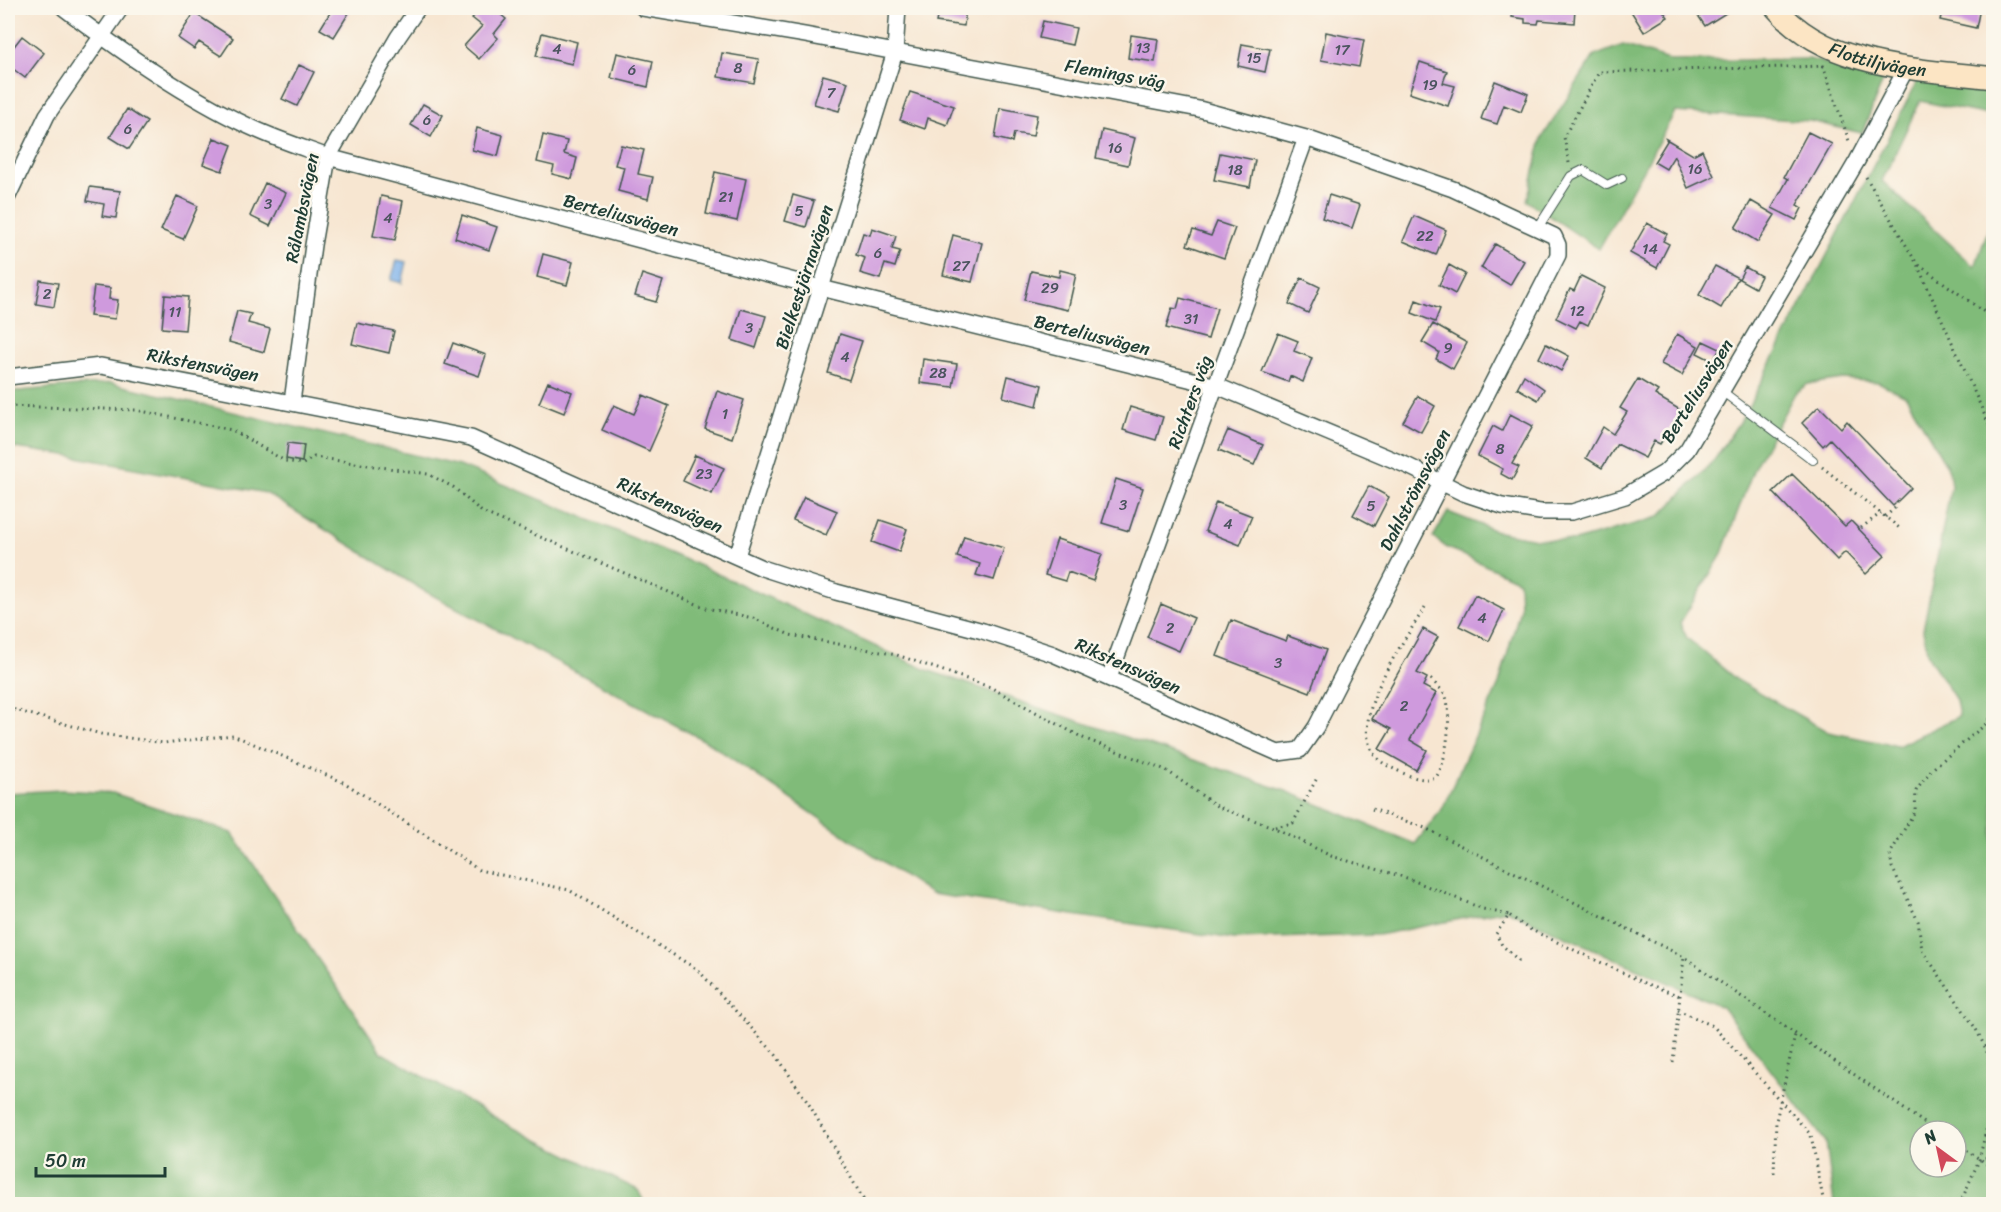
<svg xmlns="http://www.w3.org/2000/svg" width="2001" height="1212" viewBox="0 0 2001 1212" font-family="Sriracha,sans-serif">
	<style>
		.forest { fill: #80bb79; stroke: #507c56; stroke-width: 1.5; fill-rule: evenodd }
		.water { fill: #7fb2eb; stroke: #4f7890; stroke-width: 1.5 }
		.building { fill: #cf9add }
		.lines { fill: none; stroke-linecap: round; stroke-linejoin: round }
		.lane-casing { stroke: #3f564c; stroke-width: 10 }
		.street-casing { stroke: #3f564c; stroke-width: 18 }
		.secondary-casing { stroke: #3f564c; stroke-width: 24 }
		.path { stroke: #3f564c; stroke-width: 3; stroke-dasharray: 1.5 4.5; stroke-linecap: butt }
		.lane { stroke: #fff; stroke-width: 8 }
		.street { stroke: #fff; stroke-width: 15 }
		.secondary { stroke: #fce5c4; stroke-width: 21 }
		.labels { text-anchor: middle; stroke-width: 5; stroke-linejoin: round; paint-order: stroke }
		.number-label { font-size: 15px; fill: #4b545e }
		.street-label { font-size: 18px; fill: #1f3d34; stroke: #fbf7ec }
	</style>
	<rect width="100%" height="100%" fill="#fbf7ec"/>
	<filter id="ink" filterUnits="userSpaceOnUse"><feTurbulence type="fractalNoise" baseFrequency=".0167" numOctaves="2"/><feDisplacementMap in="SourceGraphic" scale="12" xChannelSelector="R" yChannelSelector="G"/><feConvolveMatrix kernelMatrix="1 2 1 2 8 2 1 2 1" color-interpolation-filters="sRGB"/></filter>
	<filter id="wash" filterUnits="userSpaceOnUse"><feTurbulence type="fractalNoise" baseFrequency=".008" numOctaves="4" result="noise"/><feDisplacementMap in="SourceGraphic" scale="24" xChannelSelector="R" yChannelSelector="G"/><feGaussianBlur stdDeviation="1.35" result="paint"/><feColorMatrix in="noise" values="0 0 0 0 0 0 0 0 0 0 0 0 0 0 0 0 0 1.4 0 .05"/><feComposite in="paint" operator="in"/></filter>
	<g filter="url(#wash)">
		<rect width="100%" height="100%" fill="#f7e6d1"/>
		<path class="forest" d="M1623,45L1671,61L1809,59L1884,78L1862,133L1810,121L1675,112L1599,249L1527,201L1542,138L1594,56Z
			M1919,78L1993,89V116L1920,101L1882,181L1975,267L1993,215V1204H1834L1826,1142L1722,1007L1507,910L1378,935L1234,939L931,894L709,743L421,589L266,493L66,455L8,447V392L111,383L460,466L698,565L927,670L1286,791L1415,844L1442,809L1499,684L1520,609L1519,581L1446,547L1433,537L1448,512L1499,532L1536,539L1575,541L1659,517L1715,459L1745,413ZM1843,379L1878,382L1906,396L1949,470L1951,487L1923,630L1928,656L1956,700L1959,716L1898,746L1828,732L1737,680L1687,638L1680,623L1721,556L1754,468L1795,393L1808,384ZM1920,1131H1956V1167H1920Z
			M61,790L113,793L232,833L382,1053L512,1127L638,1190L645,1204H8V793Z"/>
		<path class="water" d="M397,260L407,262L402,283L391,280Z"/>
		<g id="blocks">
			<path class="building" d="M333,8H352L334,37L320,29Z
				M482,8H493L506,19L494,34L498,38L479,59L464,46L482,26L472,18Z
				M939,8H966L964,26L936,22Z
				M1512,8H1575L1574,23L1539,20L1538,24L1525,23V19L1512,17Z
				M1629,8H1661L1668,17L1644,32Z
				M1693,8H1734L1705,26Z
				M1943,8H1980L1976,28L1940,20Z
				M194,13L233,38L221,56L199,42L194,49L178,38Z
				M1043,21L1076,28L1072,45L1039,38Z
				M1326,32L1364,40L1359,67L1321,60Z
				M542,33L577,42L572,64L536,56Z
				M1131,35L1158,39L1155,62L1128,58Z
				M22,36L44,53L25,78L8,65V54Z
				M1242,44L1270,49L1265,72L1238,66Z
				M617,53L653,61L648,87L611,78Z
				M722,53L759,59L754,83L718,77Z
				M1420,62L1447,71L1443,83L1455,86L1448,106L1409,93Z
				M299,65L314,72L297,106L282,99Z
				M823,75L848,82L839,111L814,104Z
				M1495,81L1528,94L1521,112L1504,105L1497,124L1481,119Z
				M910,92L954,106L947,125L928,118L925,129L900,120Z
				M423,104L443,115L431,137L411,125Z
				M1000,108L1037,115L1033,136L1014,133L1012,142L995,138Z
				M127,109L147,122L129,149L110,137Z
				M477,128L503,135L498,156L472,150Z
				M1102,130L1135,138L1128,165L1096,158Z
				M1808,132L1832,144L1797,205L1802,208L1796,220L1772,208L1788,179L1784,177Z
				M543,135L567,141L564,154L577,158L572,179L552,174L554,166L537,162Z
				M214,138L232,145L222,171L203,164Z
				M1666,139L1693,155L1702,150L1714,176L1688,188L1674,156L1666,169L1654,162L1667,141Z
				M621,145L644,150L638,174L653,177L648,199L618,191L624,167L615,165Z
				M1220,153L1255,160L1250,187L1214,180Z
				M715,172L746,179L737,221L706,214Z
				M265,183L286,193L270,226L250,216Z
				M90,187L120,191L116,218L102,216L104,204L87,201Z
				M793,195L814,201L806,227L785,221Z
				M1329,195L1360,205L1352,228L1322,218Z
				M177,196L198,206L183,239L161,230Z
				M381,196L403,201L395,240L373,236Z
				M1751,201L1775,215L1758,242L1735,228Z
				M462,215L497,227L489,250L455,238Z
				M1414,216L1446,230L1436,255L1403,241Z
				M1217,222L1235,228L1224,258L1187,245L1193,230L1211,236Z
				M1647,223L1667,234L1663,241L1669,244L1657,268L1630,253Z
				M872,228L896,236L892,249L900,251L895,267L885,264L880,279L860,273L865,258L856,255L863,233L870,235Z
				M953,235L982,243L972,282L943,275Z
				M1495,244L1524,261L1510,285L1481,268Z
				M543,254L573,262L567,285L537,277Z
				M1449,265L1465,274L1455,294L1439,285Z
				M1715,266L1738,278L1721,308L1699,295Z
				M1745,267L1761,276L1755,288L1739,279Z
				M1060,270L1076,274L1068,310L1024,300L1031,271L1059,277Z
				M642,274L663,281L656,302L635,296Z
				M1581,276L1605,288L1588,325L1580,321L1576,328L1556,318L1570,289L1574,291Z
				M1301,278L1320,287L1308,313L1289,304Z
				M40,280L58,283L54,307L36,304Z
				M94,286L110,288L109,299L118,300L115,319L90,316Z
				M165,295L188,297L185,330L162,328Z
				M1180,298L1217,308L1208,339L1166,328L1172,308L1177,309Z
				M1416,300L1440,309L1435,322L1412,313Z
				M741,309L766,316L756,348L732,340Z
				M237,311L251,314L248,323L270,329L264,352L229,342Z
				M357,323L394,331L389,353L352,344Z
				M1433,324L1467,343L1453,369L1436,359L1439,352L1422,342Z
				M1278,333L1298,341L1294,351L1312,358L1303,382L1290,376L1288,382L1262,372Z
				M840,334L862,341L849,380L828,373Z
				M1677,334L1698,346L1682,375L1661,364Z
				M1703,341L1720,349L1713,361L1697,353Z
				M453,343L486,355L479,376L445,364Z
				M1546,344L1569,356L1561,371L1539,358Z
				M923,359L957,364L953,387L920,383Z
				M1524,375L1544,389L1538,400L1517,388Z
				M1008,376L1042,385L1037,406L1003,397Z
				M1638,379L1658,391L1655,395L1682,411L1660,444L1654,441L1645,458L1617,444L1602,468L1586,458L1603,427L1613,434L1627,412L1620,408Z
				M548,382L572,392L564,413L539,403Z
				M717,391L744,400L732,438L705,429Z
				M643,395L669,406L649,451L602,430L614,405L634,414Z
				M1418,396L1435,406L1421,432L1403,422Z
				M1819,406L1841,428L1847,421L1911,488L1893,506L1830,439L1823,446L1802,423Z
				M1130,407L1163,417L1156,440L1123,430Z
				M1510,414L1533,426L1512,464L1519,467L1512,480L1501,474L1503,469L1478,456L1493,426L1502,431Z
				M1228,430L1263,445L1254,465L1219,450Z
				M288,443L304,445L302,462L286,459Z
				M695,455L724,468L712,494L683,481Z
				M1792,474L1845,526L1851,521L1885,556L1866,574L1845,552L1837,560L1773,492Z
				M1116,479L1143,488L1129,531L1102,523Z
				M1369,486L1389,497L1374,526L1353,515Z
				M804,497L837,511L826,535L793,520Z
				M1216,502L1252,516L1240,545L1205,531Z
				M880,520L907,529L899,552L872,542Z
				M964,536L1004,548L994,580L976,575L980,564L957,557Z
				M1057,539L1102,554L1093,581L1068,572L1065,581L1045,575Z
				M1475,595L1504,610L1489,641L1459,626Z
				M1161,604L1194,618L1179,651L1147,637Z
				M1231,620L1286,641L1288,636L1326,650L1310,692L1217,656Z
				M1423,629L1438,637L1417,673L1427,678L1423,686L1436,693L1410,740L1427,750L1416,770L1379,749L1391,729L1372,719Z"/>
		</g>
	</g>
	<g filter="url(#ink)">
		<use href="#blocks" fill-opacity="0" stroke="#3f564c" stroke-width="1.5"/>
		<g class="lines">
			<defs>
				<path id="lane" d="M1539,226L1571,176L1583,170L1607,185L1622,178
					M1723,392L1813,460"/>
				<path id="street" d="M64,8C119,50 192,101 255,129C279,140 304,148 328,157L821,288L1217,386L1408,466L1463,493L1502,506L1540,512H1572L1625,496L1664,473L1687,450L1857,161L1907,67
					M8,196L47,115L121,8
					M8,377L101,366L471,438L762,568L836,592L983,631L1053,654L1278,753L1300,750L1316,727L1558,255V245L1554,236L1453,189L1306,138L1199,109L805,35L643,8
					M292,402L313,245L328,157L398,37L418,8
					M737,556L895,52L898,8
					M1109,678L1306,138"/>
				<g id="secondary">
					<path id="s1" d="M1776,8C1828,69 1919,69 1994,78"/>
				</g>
			</defs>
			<use href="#lane" class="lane-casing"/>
			<use href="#street" class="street-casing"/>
			<use href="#secondary" class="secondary-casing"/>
			<path class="path" d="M1823,65L1849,141
				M1569,163L1564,137L1599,72L1825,66
				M1866,177L1917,264L1994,436
				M1919,265L1994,319
				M8,406L136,410L232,430L285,461L303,464L314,457L428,474L453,487L482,512L706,608L753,618L790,635L897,655L990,687L1083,738L1166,770L1218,807L1273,827L1331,856L1407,878L1483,909L1509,915
				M1822,467L1902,530
				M1885,517L1897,506
				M1861,528L1881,513
				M1425,607C1404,643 1329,740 1392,768C1405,774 1421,783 1436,777C1447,763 1452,715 1446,697C1443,690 1435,684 1430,678
				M8,708L101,734L164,743L233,735L345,783L479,870L569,890L698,970L776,1055L810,1106L866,1204
				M1994,708L1987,723L1931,770L1916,791L1915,811L1890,854L1892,867L1918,921L1922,950L1976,1029L1986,1049L1994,1075
				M1372,809L1425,828L1684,957L1936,1131
				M1275,827L1293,823L1317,778
				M1519,961L1502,945L1496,934L1509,915L1527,928L1645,983L1680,996
				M1678,1010L1713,1026L1811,1135L1824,1204
				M1673,1062L1684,957
				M1956,1144L1994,1168
				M1979,1160L1994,1098
				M1774,1173L1776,1121L1795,1035
				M1960,1204L1979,1160L1994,1157"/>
			<use href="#lane" class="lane"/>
			<use href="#street" class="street"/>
			<use href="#secondary" class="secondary"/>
		</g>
	</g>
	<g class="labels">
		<g class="number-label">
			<text x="1143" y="53">13</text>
			<text x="557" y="54">4</text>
			<text x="1342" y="55">17</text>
			<text x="1254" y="63">15</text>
			<text x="738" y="73">8</text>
			<text x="632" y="75">6</text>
			<text x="1430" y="90">19</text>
			<text x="831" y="98">7</text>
			<text x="427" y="125">6</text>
			<text x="128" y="134">6</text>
			<text x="1115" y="153">16</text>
			<text x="1695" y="174">16</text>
			<text x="1235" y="175">18</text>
			<text x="726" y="202">21</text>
			<text x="268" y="209">3</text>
			<text x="799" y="216">5</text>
			<text x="388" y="223">4</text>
			<text x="1425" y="241">22</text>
			<text x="1650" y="254">14</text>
			<text x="878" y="258">6</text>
			<text x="961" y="271">27</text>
			<text x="1050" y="293">29</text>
			<text x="47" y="299">2</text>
			<text x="1577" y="316">12</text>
			<text x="175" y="317">11</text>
			<text x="1191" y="324">31</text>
			<text x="749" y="333">3</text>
			<text x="1448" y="353">9</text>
			<text x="845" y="362">4</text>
			<text x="938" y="378">28</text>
			<text x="725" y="419">1</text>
			<text x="1500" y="454">8</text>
			<text x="704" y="479">23</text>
			<text x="1123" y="510">3</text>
			<text x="1371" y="511">5</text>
			<text x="1228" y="529">4</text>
			<text x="1482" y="623">4</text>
			<text x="1170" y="633">2</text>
			<text x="1278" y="668">3</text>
			<text x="1404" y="711">2</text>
		</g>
		<g class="street-label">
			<text dy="6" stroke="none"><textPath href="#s1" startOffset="117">Flottiljvägen</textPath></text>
			<text transform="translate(1115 74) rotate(10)" y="6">Flemings väg</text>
			<text transform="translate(302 208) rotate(-79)" y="6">Rålambsvägen</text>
			<text transform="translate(621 215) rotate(15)" y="6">Berteliusvägen</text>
			<text transform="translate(804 277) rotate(-72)" y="6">Bielkestjärnavägen</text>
			<text transform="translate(1092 335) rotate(14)" y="6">Berteliusvägen</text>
			<text transform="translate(203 365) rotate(11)" y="6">Rikstensvägen</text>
			<text transform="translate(1697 391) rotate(-58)" y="6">Berteliusvägen</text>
			<text transform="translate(1190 402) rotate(-70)" y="6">Richters väg</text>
			<text transform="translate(1415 490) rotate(-63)" y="6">Dahlströmsvägen</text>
			<text transform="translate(670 505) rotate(24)" y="6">Rikstensvägen</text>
			<text transform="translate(1128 666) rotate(24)" y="6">Rikstensvägen</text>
		</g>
	</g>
	<rect width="2001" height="1212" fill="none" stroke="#fbf7ec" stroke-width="30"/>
	<g transform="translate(1938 1149) rotate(327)"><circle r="28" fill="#fbf7ec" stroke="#a3ada2" stroke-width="1.5"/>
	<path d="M0-4.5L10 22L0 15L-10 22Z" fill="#d1495b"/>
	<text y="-9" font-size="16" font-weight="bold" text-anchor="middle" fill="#1f3d34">N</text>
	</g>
	<path d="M36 1167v9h129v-9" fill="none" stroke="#1f3d34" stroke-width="3"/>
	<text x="45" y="1167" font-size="18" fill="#1f3d34" stroke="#fbf7ec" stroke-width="4.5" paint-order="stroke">50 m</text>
</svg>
